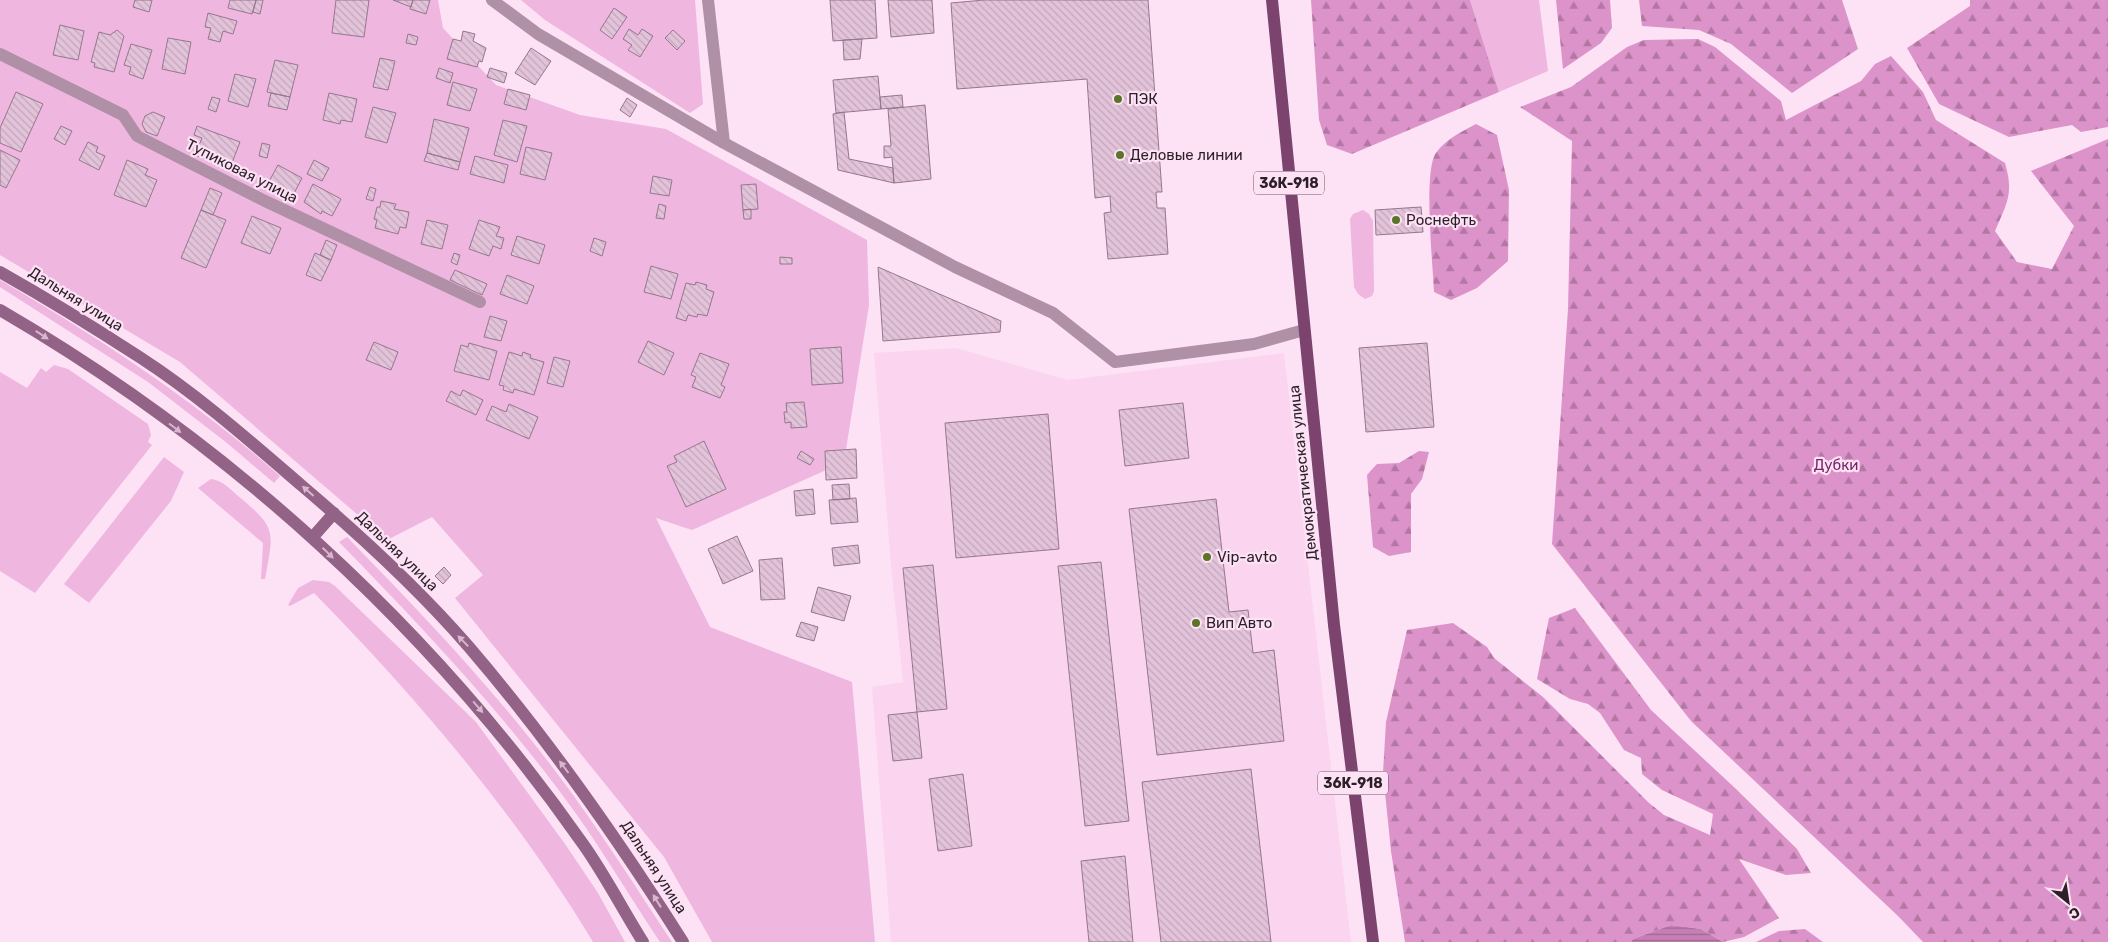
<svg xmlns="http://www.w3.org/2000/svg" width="2108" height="942" viewBox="0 0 2108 942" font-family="Rubik,sans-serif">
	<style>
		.built { fill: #fbd4f0 }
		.green { fill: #efb6e0 }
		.forest { fill: url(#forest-firs) }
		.water { fill: url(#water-rules) }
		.building { fill: url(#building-back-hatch); stroke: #95778d }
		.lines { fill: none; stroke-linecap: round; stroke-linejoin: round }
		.street { stroke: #b090a7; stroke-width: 12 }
		.secondary { stroke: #926386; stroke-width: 12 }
		.primary { stroke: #7b436e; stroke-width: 12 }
		.oneway { fill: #d8b6ce }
		.poi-dot { fill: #5a7428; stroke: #fde2f5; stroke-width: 2 }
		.labels { text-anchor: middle; stroke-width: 4.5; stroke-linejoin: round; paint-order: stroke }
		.shield { fill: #fde2f5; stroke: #6a5a66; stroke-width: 1 }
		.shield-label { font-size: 14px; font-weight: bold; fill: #2b1f28 }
		.poi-label { font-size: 15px; fill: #2b1f28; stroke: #fde2f5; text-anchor: start }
		.street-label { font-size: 15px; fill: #2b1f28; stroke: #fde2f5 }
		.park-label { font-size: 15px; fill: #782469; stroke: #fde2f5 }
	</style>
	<defs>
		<pattern id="forest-firs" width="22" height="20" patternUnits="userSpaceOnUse" patternTransform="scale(1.25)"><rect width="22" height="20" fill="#dc93ca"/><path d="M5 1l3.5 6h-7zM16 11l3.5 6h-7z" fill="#b377a4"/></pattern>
		<pattern id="water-rules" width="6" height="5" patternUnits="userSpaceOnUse" patternTransform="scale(1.25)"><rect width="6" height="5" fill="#c67fb5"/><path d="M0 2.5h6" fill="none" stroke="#a16793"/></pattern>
		<pattern id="building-back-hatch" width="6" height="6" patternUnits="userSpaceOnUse" patternTransform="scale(1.25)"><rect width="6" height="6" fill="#e3c3da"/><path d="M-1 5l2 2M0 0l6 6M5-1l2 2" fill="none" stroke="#c3a7bb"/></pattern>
	</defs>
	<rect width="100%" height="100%" fill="#fde2f5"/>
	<path class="built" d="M956,348L1068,380L1284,353L1351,942H891L872,687L903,682L891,565L874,353Z"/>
	<path class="green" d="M0,0H438L443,28L496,85L580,115L666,129L867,240L869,305L844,462L692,530L656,518L710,627L852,682L875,942H712L664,857L455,598L483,575L432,517L387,540L180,362L0,255Z
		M521,0H695L703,104L690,113L545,20Z
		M1470,0H1539L1548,71L1499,92Z
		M1363,210L1369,214L1373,221L1374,291L1372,296L1365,299L1358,294L1354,287L1350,219L1353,214Z
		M0,280C98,337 194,400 280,476L274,483L227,443L148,382L0,287Z
		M54,365L68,369L148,424L151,435L148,442L152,445L35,593L0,571V372L27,388L41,368L46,372Z
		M164,457L184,472L171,501L89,603L64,584Z
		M211,479C222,480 229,488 237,495C277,528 274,530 265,579H261L263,543L198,488Z
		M347,537C421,613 495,690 559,776C599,829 635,886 672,942H660C632,900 606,856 577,815C506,716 424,629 339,542Z
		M313,580L329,582L335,586L476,722L565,844L598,893L625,942H593C516,814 418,699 314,593L290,606L288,605L298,588Z"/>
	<path class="forest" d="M1311,0H1470L1499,92L1352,154L1327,145L1319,120Z
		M1556,0H1610L1612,28L1601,43L1563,69Z
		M1639,0H1842L1858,49L1792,93L1731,44L1699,30L1642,26Z
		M1970,0H2108V127L2081,132L2072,125L2009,137L1939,104L1907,48L1970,6Z
		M1698,39L1715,47L1781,101L1786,120L1861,81L1875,64L1891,56L1923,92L1936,120L2005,163C2014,194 2007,203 1995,231L2017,262L2052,269L2074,226L2031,171L2108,139V942H1923L1898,916L1691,721L1552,544L1568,309L1572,141L1520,107L1571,87L1627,47L1644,40Z
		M1476,124L1497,135L1509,190L1508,261L1477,288L1451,300L1434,292C1433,267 1423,170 1436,153C1446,139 1461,132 1476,124Z
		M1419,451L1429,452L1422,479L1411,494V552L1389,556L1373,547L1367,475L1377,464L1399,463Z
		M1575,608L1651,710L1735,788L1797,849L1811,873L1786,875L1739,859L1779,918L1744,937L1723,942L1701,929L1671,925L1633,939L1631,942H1405L1391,851L1383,773L1386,722L1407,630L1453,623L1487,647L1494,658L1543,697L1648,802L1664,815L1710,835L1713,814L1662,790L1642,774L1641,758L1624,750L1600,713L1588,704L1570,699L1537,679L1549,618Z
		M1805,929L1823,942H1756L1779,931Z"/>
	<path class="water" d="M1671,925L1701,929L1723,942H1631L1633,939Z"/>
	<path class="building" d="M135,0H152L149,12L133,7Z
		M230,0H256L252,14L228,8Z
		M256,0H263L260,14L253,12Z
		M336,0H369L364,37L332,33Z
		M393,0H413L411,7Z
		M413,0H430L426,14L410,9Z
		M830,0H875L877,38L833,41Z
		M888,0H932L934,33L891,37Z
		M984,0H1148L1162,192H1156L1157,208H1165L1168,254L1108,259L1104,213L1111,212L1110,196L1095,198L1087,79L957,89L951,3Z
		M614,8L627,17L612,39L600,30Z
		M208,13L237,21L233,34L223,31L220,42L208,39L211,28L205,27Z
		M60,25L84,31L78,60L53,55Z
		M629,29L638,35L642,29L653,36L640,57L628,50L632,45L623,39Z
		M117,30L124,36L114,72L94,67L95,63L91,62L99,32L110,35Z
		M673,30L685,41L677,50L665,38Z
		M463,31L475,34L473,41L486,48L482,62L479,61L477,67L447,59L453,39L461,41Z
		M408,34L418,37L416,45L406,43Z
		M168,38L191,42L185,74L162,69Z
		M862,39L860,59L844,60L843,40Z
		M131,44L152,50L143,79L129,74L131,67L124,65Z
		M531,48L551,61L535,85L515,73Z
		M380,58L395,61L388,90L373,87Z
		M275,60L298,65L290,97L267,92Z
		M439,68L453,73L450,83L436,78Z
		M490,68L507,73L504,83L487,77Z
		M235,74L256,79L248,107L228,101Z
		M878,76L881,109L836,113L833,80Z
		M453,82L477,89L470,111L447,105Z
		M508,89L530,95L526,110L504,104Z
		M16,92L43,104L21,152L0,143V128Z
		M271,93L290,97L287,110L268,106Z
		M329,93L357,99L352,122L341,120L340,124L323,120Z
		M902,95L903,107L881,109L880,97Z
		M212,97L220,99L216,112L208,109Z
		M627,98L637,105L630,117L620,110Z
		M925,105L931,179L894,183L892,157L884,158V146H891L888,109Z
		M373,107L396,113L387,143L365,137Z
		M153,112L165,117L157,136L146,132L142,124L145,116Z
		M844,112L849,159L893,168L894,183L838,170L833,114Z
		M434,119L469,128L460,162L427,153Z
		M503,120L527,126L517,162L494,155Z
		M61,126L72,131L65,145L54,139Z
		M197,126L240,142L230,168L195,155L202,138L194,135Z
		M88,142L98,147L96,152L105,156L99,170L79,160Z
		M262,143L270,145L267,158L259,156Z
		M526,147L552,153L545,180L520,174Z
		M0,150L20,160L6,188L0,185Z
		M427,153L460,162L458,170L424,161Z
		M475,156L508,165L504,183L470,174Z
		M127,160L148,169L145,175L157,180L146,207L114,195Z
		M314,160L329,168L322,181L307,174Z
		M278,165L302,178L291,199L266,187Z
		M653,176L672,180L669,196L650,193Z
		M313,184L341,199L332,216L322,211L321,214L304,202Z
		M756,184L758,209L743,210L741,185Z
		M370,187L376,189L373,201L366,199Z
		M210,188L222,193L213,215L201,210Z
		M381,201L396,204L394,209L409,212L406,228L400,227L398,234L375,228L377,220L374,219L377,207H380Z
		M659,204L666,206L664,219L656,218Z
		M1421,207L1423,232L1376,235L1375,210Z
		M751,209V219H744L743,210Z
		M201,210L226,220L206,268L181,258Z
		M252,216L281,228L270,254L241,243Z
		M427,220L448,225L442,249L421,244Z
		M479,220L500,227L496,236L504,238L501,249L493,246L489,256L469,249Z
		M517,236L545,245L539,264L511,255Z
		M594,238L606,242L602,256L590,251Z
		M326,240L337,245L331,260L320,255Z
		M315,253L331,260L321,281L306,275Z
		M454,253L460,255L457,265L451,262Z
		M780,257L792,258V264H780Z
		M651,266L678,274L671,299L644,292Z
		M878,267L1001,321L1000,332L883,341Z
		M455,270L487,284L482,295L450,280Z
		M507,275L534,286L527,304L500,294Z
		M696,282L707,285L706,289L714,292L707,316L698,314L697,317L688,315L686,321L676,318L686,283L695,285Z
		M490,316L507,321L501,341L484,337Z
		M648,341L674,353L664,375L638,362Z
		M374,342L398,352L391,370L366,360Z
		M469,343L497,351L489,380L454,371L461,345L468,347Z
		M1427,343L1434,427L1366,432L1359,348Z
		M841,347L843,383L812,385L810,349Z
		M509,352L522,356L523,352L531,355L530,358L544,362L534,395L514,389L513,393L503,390L504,386L499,385Z
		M700,353L729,364L721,385L725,387L720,398L692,387L696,377L691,375Z
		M554,357L570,361L563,387L547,383Z
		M463,390L483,400L476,415L446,401L451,391L460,396Z
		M804,402L807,427L791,428V422L785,423L784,412H787L786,403Z
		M1183,403L1189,458L1125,466L1119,410Z
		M509,404L538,417L529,439L486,420L492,406L506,412Z
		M1048,414L1059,549L956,558L945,423Z
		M704,441L726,489L686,507L667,466L677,462L674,456Z
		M856,449L857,478L826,480L825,451Z
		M801,451L814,459L810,465L797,458Z
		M849,484L850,499L833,500L832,485Z
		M813,489L815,514L796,516L794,491Z
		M856,498L858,522L831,524L829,500Z
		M1216,499L1229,612L1248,610L1253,653L1274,650L1284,741L1157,755L1129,509Z
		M737,536L753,571L723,584L708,549Z
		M858,545L860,563L834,566L832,548Z
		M782,558L785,599L761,600L759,560Z
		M1101,562L1129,821L1085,826L1058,566Z
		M933,565L947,709L917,712L903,568Z
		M444,567L451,575L443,584L435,576Z
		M818,587L851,596L844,621L811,612Z
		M801,622L818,627L814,641L796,636Z
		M917,712L922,758L893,761L888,715Z
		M1251,769L1271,942H1161L1142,782Z
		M963,774L972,846L938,851L929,779Z
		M1125,856L1133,942H1089L1081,861Z"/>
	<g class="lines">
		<path class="street" d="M492,0L538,34L724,143L955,267L1053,313L1115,362L1254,344L1304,330
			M708,0L724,143
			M0,54L123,115L137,136L265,201L480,302"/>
		<path class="secondary" d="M0,272C48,299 95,328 141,358C198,395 250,441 301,485C360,535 418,588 469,647C548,739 618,839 683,942
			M0,310C229,443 431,627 583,844C605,875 623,910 643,942
			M312,538L334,513"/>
		<path class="primary" d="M1272,0L1334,625L1373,942"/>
	</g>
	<defs><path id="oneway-solid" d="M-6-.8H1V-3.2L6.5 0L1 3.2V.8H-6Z" transform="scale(1.25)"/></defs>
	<g class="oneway">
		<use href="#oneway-solid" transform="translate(42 335) rotate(33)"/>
		<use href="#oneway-solid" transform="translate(175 428) rotate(37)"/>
		<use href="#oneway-solid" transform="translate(308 491) rotate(-139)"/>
		<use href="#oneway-solid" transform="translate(328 553) rotate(44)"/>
		<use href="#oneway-solid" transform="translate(463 641) rotate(-134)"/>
		<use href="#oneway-solid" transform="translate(478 707) rotate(49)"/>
		<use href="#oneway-solid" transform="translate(564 767) rotate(-127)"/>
		<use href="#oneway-solid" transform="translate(657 901) rotate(-122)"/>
	</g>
	<g class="poi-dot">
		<circle cx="1118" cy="99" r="5"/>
		<circle cx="1120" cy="155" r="5"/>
		<circle cx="1396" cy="220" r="5"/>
		<circle cx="1207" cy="557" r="5"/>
		<circle cx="1196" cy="623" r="5"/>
	</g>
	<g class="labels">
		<g class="shield">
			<rect x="1254" y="171.5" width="70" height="23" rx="4"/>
			<rect x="1318" y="771.5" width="70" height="23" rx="4"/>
		</g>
		<g class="shield-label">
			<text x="1289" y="188">36К-918</text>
			<text x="1353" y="788">36К-918</text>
		</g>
		<g class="poi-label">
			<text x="1128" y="104">ПЭК</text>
			<text x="1130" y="160">Деловые линии</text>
			<text x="1406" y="225">Роснефть</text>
			<text x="1217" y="562">Vip-avto</text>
			<text x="1206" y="628">Вип Авто</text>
		</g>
		<g class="street-label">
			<text transform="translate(242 171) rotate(27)" y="5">Тупиковая улица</text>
			<text transform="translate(76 299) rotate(32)" y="5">Дальняя улица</text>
			<text transform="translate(1303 473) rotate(-96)" y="5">Демократическая улица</text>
			<text transform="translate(397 551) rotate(44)" y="5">Дальняя улица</text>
			<text transform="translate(654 867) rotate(57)" y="5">Дальняя улица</text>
		</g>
		<g class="park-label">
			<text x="1836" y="470">Дубки</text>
		</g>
	</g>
	<g transform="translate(2068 902) rotate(150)" stroke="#fde2f5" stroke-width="4" paint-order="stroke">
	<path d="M0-4L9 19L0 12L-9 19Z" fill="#2b1f28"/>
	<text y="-8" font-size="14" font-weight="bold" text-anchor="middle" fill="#2b1f28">С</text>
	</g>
</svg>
